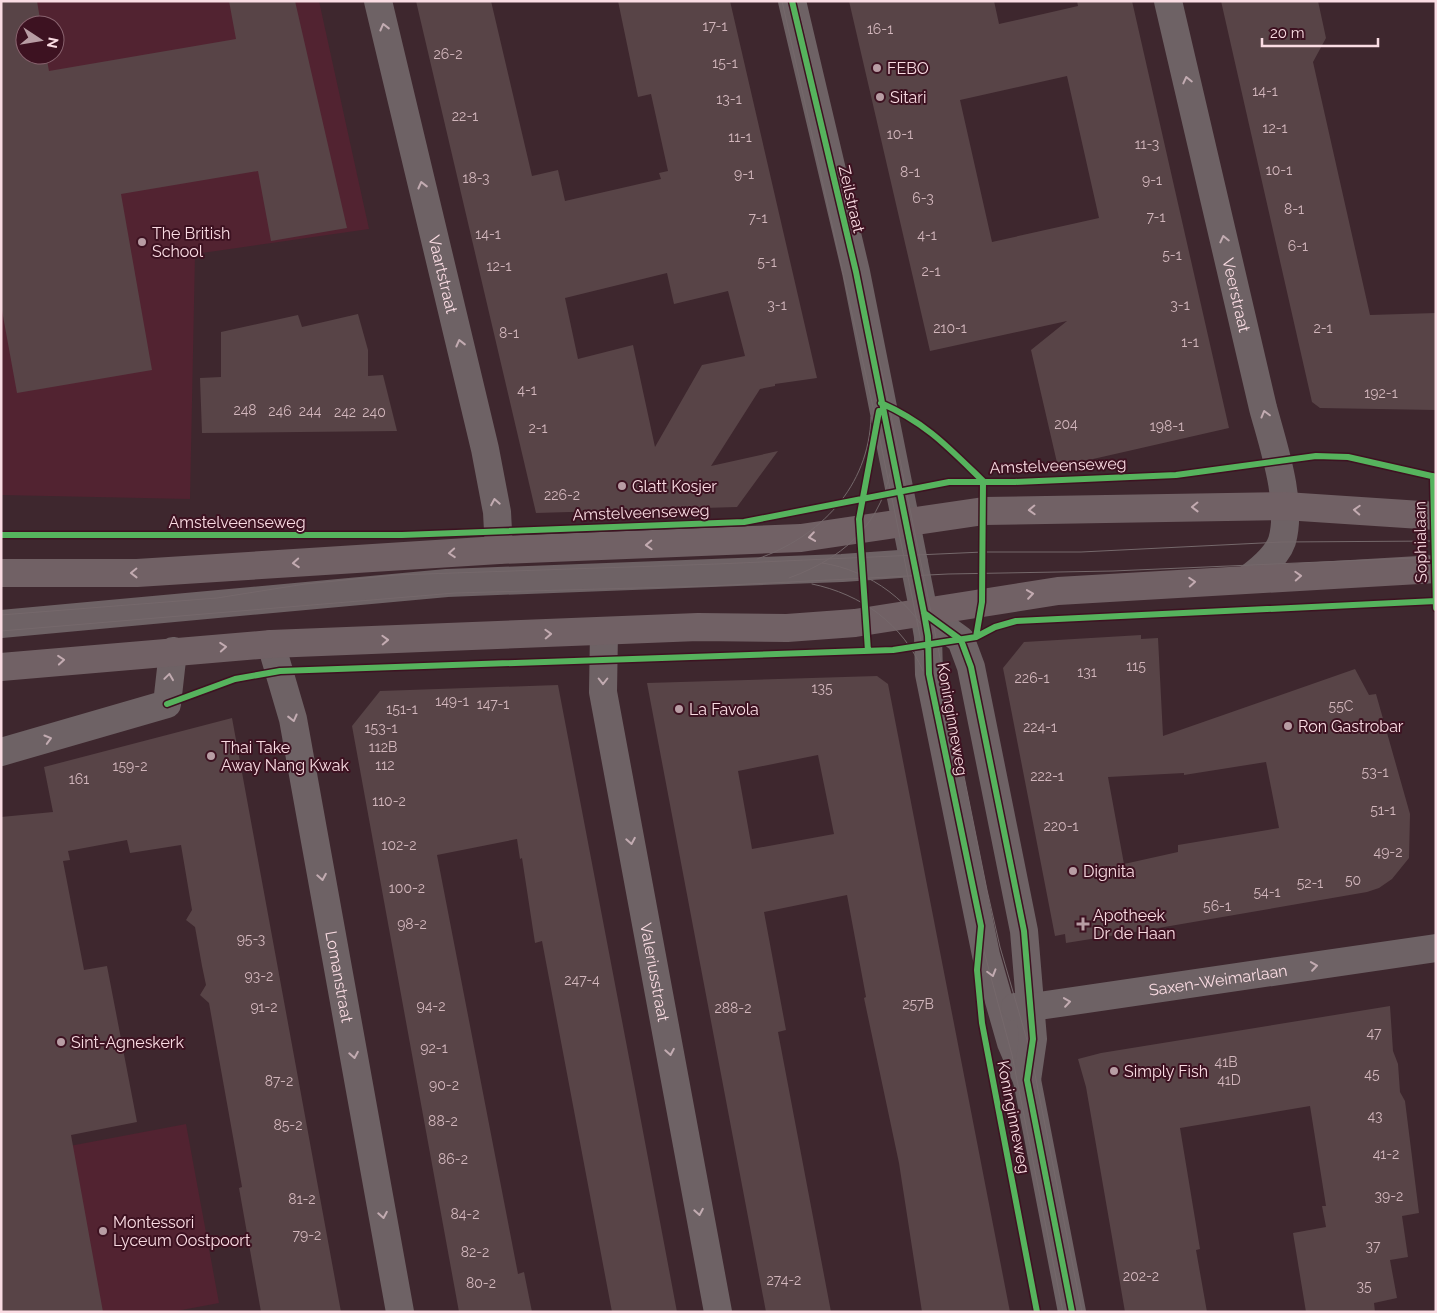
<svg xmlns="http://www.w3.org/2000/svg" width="1437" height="1313" viewBox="0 0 1437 1313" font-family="Raleway,sans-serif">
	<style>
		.built { fill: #522331; fill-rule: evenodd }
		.building { fill: #584447; fill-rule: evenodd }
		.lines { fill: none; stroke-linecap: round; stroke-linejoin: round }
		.minor { stroke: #6e6265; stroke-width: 28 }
		.major { stroke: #716165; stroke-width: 28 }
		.tram { stroke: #75686b; stroke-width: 1 }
		.cycleway-casing { stroke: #3d1221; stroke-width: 9 }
		.cycleway { stroke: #56b35d; stroke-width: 6 }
		.oneway { stroke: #c2abb1 }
		.oneway2 { stroke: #c3abb1 }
		.poi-dot { fill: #b89da4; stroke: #3d1221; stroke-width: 2 }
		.labels { text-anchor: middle; stroke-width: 4; stroke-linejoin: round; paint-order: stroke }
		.number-label { font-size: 14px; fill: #d2b6bc }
		.poi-label { font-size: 16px; fill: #fadce3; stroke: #3d1221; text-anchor: start }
		.street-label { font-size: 16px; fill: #fadce3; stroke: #3d1221 }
	</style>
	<rect width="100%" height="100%" fill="#3e272e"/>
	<path class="built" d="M1,1H319L369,229L195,254L190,499L1,495ZM25,25H55V55H25Z
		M186,1124L219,1303L171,1312H1V1159Z"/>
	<path class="building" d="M1,1H37L41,25H25V55H46L49,71L236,39L229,1H295L347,228L271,241L258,171L121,194L152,370L17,393L1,305Z
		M416,1H491L532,176L558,170L565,201L661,179L659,173L668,171L651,94L638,97L618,1H730L817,378L775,384V386L760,389L711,466L778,451L737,507L536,513ZM667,273L674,304L728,291L745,356L702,365L655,447L633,345L578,359L565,298Z
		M849,1H994L999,24L1078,6L1077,1H1132L1229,428L1058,467L1031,350L1067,321L930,351ZM1067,76L1099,218L992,242L960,100Z
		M1221,1H1318L1326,38L1313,62L1370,315L1436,313V410L1320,408L1312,402Z
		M358,314L368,350V376L383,375L397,431L202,433L200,378L221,377V332L298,315L302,327Z
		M1141,635V639L1158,638L1163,736L1355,669L1369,695L1376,694L1410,814L1409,858L1392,879L1379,888L1367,892L1141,931L1066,943L1065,934L1055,936L1003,668L1024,642ZM1266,762L1279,828L1178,845V852L1124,864L1108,777L1184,773V775Z
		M877,676L888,684L1010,1312H922L899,1163L864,998L866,997L847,895L764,912L786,1030L778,1032L831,1312H766L647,683ZM818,755L834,834L752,849L738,771Z
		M558,685L635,1089L677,1312H612L542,941L535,943L522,858L520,859L517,839L437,855L518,1274L524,1272L532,1312H459L352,726L380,691Z
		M232,718L341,1312H261L239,1188L242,1187L209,1003L200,995L206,985L202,966L195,927L186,920L192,910L181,845L130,853L127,840L68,851L70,860L63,861L84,970L107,966L137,1122L71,1135L103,1312H1V817L53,812L44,767Z
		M1390,1006L1393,1051L1398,1064L1400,1092L1405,1101L1419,1213L1402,1216L1408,1257L1390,1260L1397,1298L1374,1303L1375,1312H1306L1293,1233L1326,1227L1322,1206H1326L1310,1106L1180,1128L1200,1249L1196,1250L1207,1312H1125L1086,1087L1078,1059L1101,1053Z"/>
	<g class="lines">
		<g class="minor">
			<path id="s1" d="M378,1L485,449L497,512L499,550"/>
			<path d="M792,1L856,272L924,613L928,636L929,674L986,955L1011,1043L1027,1080L1072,1312"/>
			<path id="s2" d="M1168,1L1263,408C1273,445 1293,503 1282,541C1277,556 1261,569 1249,578"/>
			<path d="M924,613L961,640L971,667L1024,931L1033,1039L1027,1080"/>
			<path d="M1,624L447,583L842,568L914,563"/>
			<path id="s3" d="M604,632L603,692L718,1312"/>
			<path id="s4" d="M271,644L293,719L400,1312"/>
			<path d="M1,752L167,704L173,651"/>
			<path id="s5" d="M1015,1007H1032L1436,948"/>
		</g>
		<path class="major" d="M1,573H137L499,550L801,538L984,511L1285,506L1436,516
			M1,667L271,644L698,627L787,628L855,623L1058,591L1436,569"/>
		<path class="tram" d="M782,1L877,425L985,955L1012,1055L1063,1312
			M797,1L887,395L987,890L1000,947L1031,1054L1082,1312
			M757,559C820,537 869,487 871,417
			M822,563C870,570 915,603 935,649
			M789,578C852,555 890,515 894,445
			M812,584C861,594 903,624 923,671
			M1,615L217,598L305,584L395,575L717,564L983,552H1081L1282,542L1436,541
			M1,631L455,593L710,586L948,574L1113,571L1436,557"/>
		<defs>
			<path id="cycleway" d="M792,1L856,272L924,613L928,636L929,674L981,926L977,970L982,1023L1037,1312
				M881,403C926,423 948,447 983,481L982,602L976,637
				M1433,476L1436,608
				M1,535H402L744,522L949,482H1015L1176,475L1316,456L1348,457L1436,477
				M924,613L961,640L971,667L1024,931L1033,1039L1027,1080L1072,1312
				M868,651L859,519L879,411
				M167,704L235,679L280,671L893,650L976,637L995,627L1016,621L1436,601"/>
		</defs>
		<use href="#cycleway" class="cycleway-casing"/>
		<use href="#cycleway" class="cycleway"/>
	</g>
	<defs><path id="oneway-chevron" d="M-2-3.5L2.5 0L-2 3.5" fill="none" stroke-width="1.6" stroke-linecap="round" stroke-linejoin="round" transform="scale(1.25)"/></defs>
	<g class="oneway">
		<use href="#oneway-chevron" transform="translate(384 27) rotate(-104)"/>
		<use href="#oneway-chevron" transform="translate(1187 80) rotate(-103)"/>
		<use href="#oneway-chevron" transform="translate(422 185) rotate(-104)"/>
		<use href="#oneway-chevron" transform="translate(1224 239) rotate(-103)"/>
		<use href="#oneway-chevron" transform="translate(460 343) rotate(-104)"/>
		<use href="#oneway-chevron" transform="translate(1265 414) rotate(-105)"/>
		<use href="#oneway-chevron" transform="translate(495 502) rotate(-100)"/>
		<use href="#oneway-chevron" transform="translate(169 677) rotate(-82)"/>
		<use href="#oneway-chevron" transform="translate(603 681) rotate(90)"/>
		<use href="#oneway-chevron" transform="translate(293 718) rotate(76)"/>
		<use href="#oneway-chevron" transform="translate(48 739) rotate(-16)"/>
		<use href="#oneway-chevron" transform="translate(631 841) rotate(80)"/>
		<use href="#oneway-chevron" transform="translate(322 877) rotate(80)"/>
		<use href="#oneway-chevron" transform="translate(1314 966) rotate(-8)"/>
		<use href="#oneway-chevron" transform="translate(992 973) rotate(74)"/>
		<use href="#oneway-chevron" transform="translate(1067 1002) rotate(-8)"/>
		<use href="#oneway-chevron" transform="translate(670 1052) rotate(80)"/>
		<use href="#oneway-chevron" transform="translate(354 1055) rotate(80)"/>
		<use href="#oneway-chevron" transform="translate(699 1212) rotate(80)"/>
		<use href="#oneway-chevron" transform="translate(383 1215) rotate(80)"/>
	</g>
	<g class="oneway2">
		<use href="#oneway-chevron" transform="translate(1195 507) rotate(179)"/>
		<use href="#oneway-chevron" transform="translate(1032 510) rotate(178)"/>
		<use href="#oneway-chevron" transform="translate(1357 510) rotate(-177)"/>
		<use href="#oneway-chevron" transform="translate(812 537) rotate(172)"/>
		<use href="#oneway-chevron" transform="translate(649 545) rotate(178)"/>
		<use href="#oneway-chevron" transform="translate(452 553) rotate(176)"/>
		<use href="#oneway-chevron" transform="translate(296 563) rotate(176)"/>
		<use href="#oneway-chevron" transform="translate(134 573) rotate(179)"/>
		<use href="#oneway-chevron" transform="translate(1298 576) rotate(-3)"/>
		<use href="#oneway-chevron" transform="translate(1192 582) rotate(-4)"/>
		<use href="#oneway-chevron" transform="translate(1030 594) rotate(-8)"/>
		<use href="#oneway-chevron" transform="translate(548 634) rotate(-2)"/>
		<use href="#oneway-chevron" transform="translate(385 640) rotate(-2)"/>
		<use href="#oneway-chevron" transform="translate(223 647) rotate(-4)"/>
		<use href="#oneway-chevron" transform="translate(61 660) rotate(-5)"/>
	</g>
	<g class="poi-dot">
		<circle cx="877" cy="68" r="5"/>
		<circle cx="880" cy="97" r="5"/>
		<circle cx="142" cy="242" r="5"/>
		<circle cx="622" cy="486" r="5"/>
		<circle cx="679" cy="709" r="5"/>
		<circle cx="1288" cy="726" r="5"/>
		<circle cx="211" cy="756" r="5"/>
		<circle cx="1073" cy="871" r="5"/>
		<path d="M1080.5 916.5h5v5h5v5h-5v5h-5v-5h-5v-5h5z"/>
		<circle cx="61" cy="1042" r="5"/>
		<circle cx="1114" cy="1071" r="5"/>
		<circle cx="103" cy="1231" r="5"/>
	</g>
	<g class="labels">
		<g class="number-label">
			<text x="715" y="31">17-1</text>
			<text x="880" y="34">16-1</text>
			<text x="448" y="59">26-2</text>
			<text x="725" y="68">15-1</text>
			<text x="1265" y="96">14-1</text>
			<text x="729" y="104">13-1</text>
			<text x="465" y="121">22-1</text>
			<text x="1275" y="133">12-1</text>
			<text x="900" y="139">10-1</text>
			<text x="740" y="142">11-1</text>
			<text x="1147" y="149">11-3</text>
			<text x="1279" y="175">10-1</text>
			<text x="910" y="177">8-1</text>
			<text x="744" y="179">9-1</text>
			<text x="476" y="183">18-3</text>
			<text x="1152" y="185">9-1</text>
			<text x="923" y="203">6-3</text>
			<text x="1294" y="214">8-1</text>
			<text x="1156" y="222">7-1</text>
			<text x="758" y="223">7-1</text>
			<text x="488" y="239">14-1</text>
			<text x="927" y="240">4-1</text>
			<text x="1298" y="251">6-1</text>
			<text x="1172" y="260">5-1</text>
			<text x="767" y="267">5-1</text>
			<text x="499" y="271">12-1</text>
			<text x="931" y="276">2-1</text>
			<text x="777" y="310">3-1</text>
			<text x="1180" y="310">3-1</text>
			<text x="950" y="333">210-1</text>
			<text x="1323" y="333">2-1</text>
			<text x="509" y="338">8-1</text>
			<text x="1190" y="347">1-1</text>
			<text x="527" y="395">4-1</text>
			<text x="1381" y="398">192-1</text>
			<text x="245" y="415">248</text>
			<text x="280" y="416">246</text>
			<text x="310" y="416">244</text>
			<text x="345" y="417">242</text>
			<text x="374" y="417">240</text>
			<text x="1066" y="429">204</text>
			<text x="1167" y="431">198-1</text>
			<text x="538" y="433">2-1</text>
			<text x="562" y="500">226-2</text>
			<text x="1136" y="671">115</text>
			<text x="1087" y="677">131</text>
			<text x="1032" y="683">226-1</text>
			<text x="822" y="693">135</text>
			<text x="452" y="706">149-1</text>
			<text x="493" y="709">147-1</text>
			<text x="1341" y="711">55C</text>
			<text x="402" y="714">151-1</text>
			<text x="1040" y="732">224-1</text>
			<text x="381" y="733">153-1</text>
			<text x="383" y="752">112B</text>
			<text x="385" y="770">112</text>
			<text x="130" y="771">159-2</text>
			<text x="1375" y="777">53-1</text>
			<text x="1047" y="781">222-1</text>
			<text x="79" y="784">161</text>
			<text x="389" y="806">110-2</text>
			<text x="1383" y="815">51-1</text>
			<text x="1061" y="831">220-1</text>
			<text x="399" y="850">102-2</text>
			<text x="1388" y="857">49-2</text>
			<text x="1353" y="885">50</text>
			<text x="1310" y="888">52-1</text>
			<text x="407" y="893">100-2</text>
			<text x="1267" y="897">54-1</text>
			<text x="1217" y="911">56-1</text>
			<text x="412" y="929">98-2</text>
			<text x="251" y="944">95-3</text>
			<text x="259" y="981">93-2</text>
			<text x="582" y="985">247-4</text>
			<text x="918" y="1009">257B</text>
			<text x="431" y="1011">94-2</text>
			<text x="264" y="1012">91-2</text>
			<text x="733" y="1013">288-2</text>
			<text x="1374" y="1038">47</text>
			<text x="434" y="1053">92-1</text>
			<text x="1226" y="1067">41B</text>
			<text x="1372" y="1079">45</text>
			<text x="1229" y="1085">41D</text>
			<text x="279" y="1086">87-2</text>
			<text x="444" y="1090">90-2</text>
			<text x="1375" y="1121">43</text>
			<text x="443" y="1126">88-2</text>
			<text x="288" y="1130">85-2</text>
			<text x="1386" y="1159">41-2</text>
			<text x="453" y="1164">86-2</text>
			<text x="1389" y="1201">39-2</text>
			<text x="302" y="1204">81-2</text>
			<text x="465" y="1219">84-2</text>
			<text x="307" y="1240">79-2</text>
			<text x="1373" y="1251">37</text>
			<text x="475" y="1257">82-2</text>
			<text x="1141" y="1281">202-2</text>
			<text x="784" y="1285">274-2</text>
			<text x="481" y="1288">80-2</text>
			<text x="1364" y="1291">35</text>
		</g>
		<g class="poi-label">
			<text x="887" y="74">FEBO</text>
			<text x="890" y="103">Sitari</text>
			<text x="152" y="239">The British<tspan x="152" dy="18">School</tspan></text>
			<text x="632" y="492">Glatt Kosjer</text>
			<text x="689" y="715">La Favola</text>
			<text x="1298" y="732">Ron Gastrobar</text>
			<text x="221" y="753">Thai Take<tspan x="221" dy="18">Away Nang Kwak</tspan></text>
			<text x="1083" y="877">Dignita</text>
			<text x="1093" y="921">Apotheek<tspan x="1093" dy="18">Dr de Haan</tspan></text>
			<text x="71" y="1048">Sint-Agneskerk</text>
			<text x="1124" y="1077">Simply Fish</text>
			<text x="113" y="1228">Montessori<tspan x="113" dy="18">Lyceum Oostpoort</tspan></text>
		</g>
		<g class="street-label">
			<text transform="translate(852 199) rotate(77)" y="6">Zeilstraat</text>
			<text dy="6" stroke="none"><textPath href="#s1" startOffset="281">Vaartstraat</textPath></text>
			<text dy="6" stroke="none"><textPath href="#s2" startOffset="302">Veerstraat</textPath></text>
			<text transform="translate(1058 465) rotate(-2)" y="6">Amstelveenseweg</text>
			<text transform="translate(641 512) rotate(-2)" y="6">Amstelveenseweg</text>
			<text x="237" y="528">Amstelveenseweg</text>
			<text transform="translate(1420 542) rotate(-91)" y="6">Sophialaan</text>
			<text transform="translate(953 719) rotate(80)" y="6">Koninginneweg</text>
			<text dy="6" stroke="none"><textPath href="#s3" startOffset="345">Valeriusstraat</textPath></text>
			<text dy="6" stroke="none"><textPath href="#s4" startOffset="340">Lomanstraat</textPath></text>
			<text dy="6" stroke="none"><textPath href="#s5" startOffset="205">Saxen-Weimarlaan</textPath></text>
			<text transform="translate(1014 1117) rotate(79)" y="6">Koninginneweg</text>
		</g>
	</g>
	<rect width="1437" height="1313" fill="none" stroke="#fadce3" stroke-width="5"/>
	<g transform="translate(40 40) rotate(102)"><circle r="24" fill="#3d1221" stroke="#89636f"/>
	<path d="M0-4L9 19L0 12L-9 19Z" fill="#b89da4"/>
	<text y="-8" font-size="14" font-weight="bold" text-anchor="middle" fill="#fadce3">N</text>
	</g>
	<path d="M1262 38v8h116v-8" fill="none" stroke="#fadce3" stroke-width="2.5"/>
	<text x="1270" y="38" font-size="15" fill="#fadce3" stroke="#3d1221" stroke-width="4" paint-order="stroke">20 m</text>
</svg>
